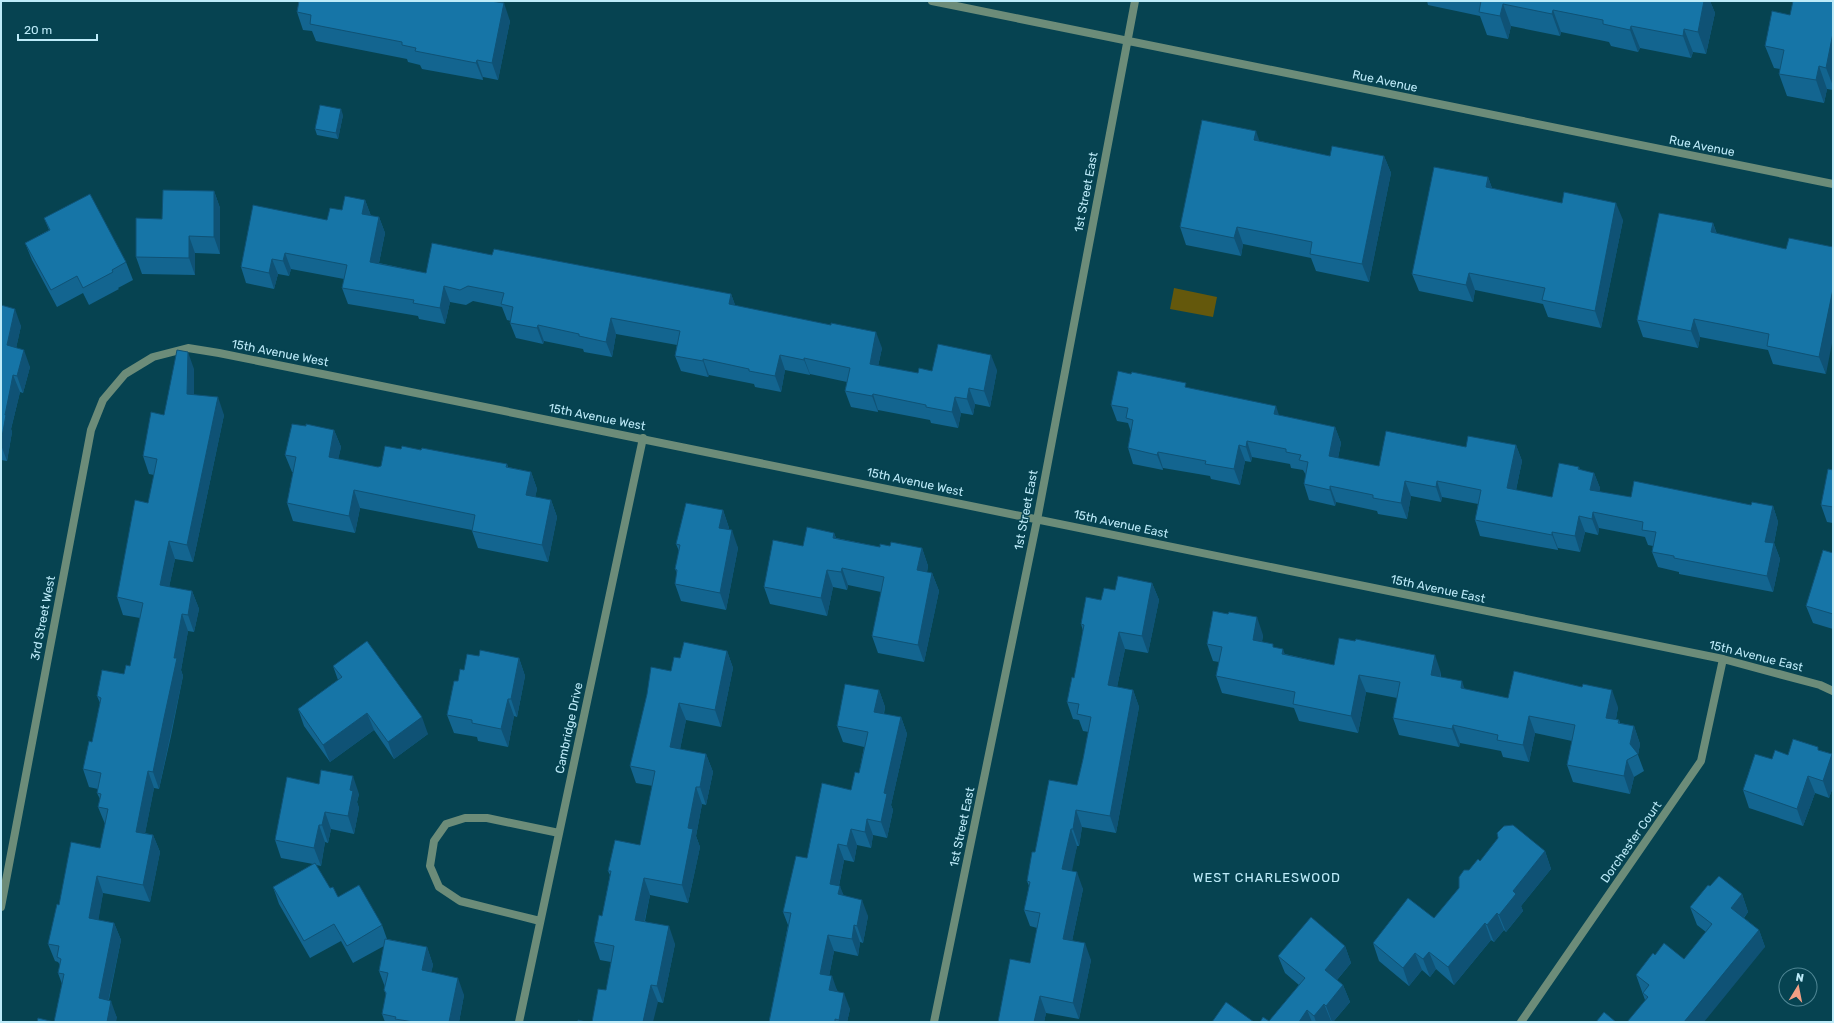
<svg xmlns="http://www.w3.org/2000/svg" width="1834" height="1023" viewBox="0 0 1834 1023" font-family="Rubik,sans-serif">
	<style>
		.green { fill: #64580c }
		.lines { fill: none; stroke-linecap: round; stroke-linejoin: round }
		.street { stroke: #6c8c79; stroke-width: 8 }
		.wall { fill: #136590 }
		.shaded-wall { fill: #0f5275 }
		.building { fill: #1675a7; stroke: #0f5275 }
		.labels { text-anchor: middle; stroke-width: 3; stroke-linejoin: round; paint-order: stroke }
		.street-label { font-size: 12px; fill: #bdebf9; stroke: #064351 }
		.neighbourhood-label { font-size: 13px; letter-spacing: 1px; fill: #bdebf9; stroke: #064351 }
	</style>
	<rect width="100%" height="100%" fill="#064351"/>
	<path class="green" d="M1174,288L1217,297L1213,317L1170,309Z"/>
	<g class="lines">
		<path class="street" d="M932,1L1833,184
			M1,907L91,430L103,400L125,374L153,357L188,348L219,353L1723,659L1820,685L1833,691
			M540,921L460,901L439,887L430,866L434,841L446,824L465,818H487L559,833
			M519,1022L643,438
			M934,1022L1037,520L1135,1
			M1521,1022L1701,761L1723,659"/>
	</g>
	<path class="wall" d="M299,1H495V2L510,21L498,80L483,77V80L422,69L420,65L408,62L407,59L316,41L312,31L303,30L297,12Z
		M1427,1H1710L1715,13L1706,54L1693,52L1691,58L1640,48L1638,52L1611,46L1609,42L1561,32L1560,36L1511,26L1508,39L1487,35L1480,16L1428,5Z
		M1833,1V90L1827,89L1824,103L1787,96L1779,74L1780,69L1774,68L1765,46L1790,15Z
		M343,115L338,139L317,135L315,129Z
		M1260,141L1330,156H1384L1391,173L1369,282L1316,271L1311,258L1243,244L1241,256L1186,245L1180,227Z
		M1488,177L1492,188L1623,220L1601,328L1548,317L1543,304L1475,290L1473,302L1419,291L1412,274Z
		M214,191L220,208V254L195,253V275L142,274L136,257L162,219Z
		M365,200L371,216L379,217L385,233L379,263L426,273L492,255L731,294L735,305L882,348L878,366L918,373L932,371L997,370L990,407L975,404L973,415L961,413L958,428L931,423L930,420L878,410V412L851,407L845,391L847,382L810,374V375L785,370L781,392L755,387L754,384L709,375L708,377L681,371L675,356L677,345L616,334L612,357L584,352L583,349L544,341L543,344L516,338L510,323L511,321L507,320L502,307L473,301L466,305L450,302L445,324L419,319L418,316L348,304L342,288L344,279L291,269L289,276L278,274L274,289L246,283L241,267L327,220L342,210Z
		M44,218L126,262L133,280L118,288L119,289L89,305L83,293L57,307L32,260L25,243L49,230Z
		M1713,223L1717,234L1786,249L1826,374L1773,364L1768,350L1736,344L1700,337L1698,348L1643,337L1637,320Z
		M1,305L21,326L16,348L30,367L23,393L20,392L11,429L12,432L7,461L1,460Z
		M194,369V395L224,415L193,562L175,559L169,587L192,591L199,609L194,632L188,631L181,670L183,676L171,736L159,789L154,788L145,833L153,835L160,852L150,902L103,893L98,920L114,923L121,940L109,1000L117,1018L54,1022L62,984L58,973L60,965L58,962L55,961L48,944L59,905L100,848L105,824L98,807L100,799L97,793L98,789L89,787L83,769L92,742L100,703L97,696L124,674L130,666L140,618L123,615L117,597L148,503L154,475L149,474L143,456L164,415Z
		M1188,388L1279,415L1335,427L1341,443L1338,458L1379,466L1466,447L1516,445L1522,461L1516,490L1552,497L1579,467L1580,470L1594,473L1600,488L1599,492L1631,497L1751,505L1773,506L1778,522L1774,543L1780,559L1773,592L1679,574V572L1658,567L1652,552L1653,546L1648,545L1645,537L1599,528L1598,535L1585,532L1580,552L1558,548V550L1480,536L1475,520L1478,504L1442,497L1441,502L1411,496L1407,519L1378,514L1377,511L1336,502L1335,506L1309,500L1304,484L1306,475L1303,470L1291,468L1290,464L1252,457L1251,462L1245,461L1240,485L1211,479L1210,476L1163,468V470L1133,464L1128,448L1131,432L1128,423L1117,421L1111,405Z
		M306,426L334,430L341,447L338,459L378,467L381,466L401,449L421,450L507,464L508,467L531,472L537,489L535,497L551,500L557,517L548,562L478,548L472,531V530L360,508L355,533L293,521L287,503L293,472H292L285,455Z
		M1833,470V523L1827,522L1821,505Z
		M723,510L729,528V530L738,548L726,610L681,601L675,584L677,573L675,569L679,551L676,544Z
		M834,533L836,538L880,547L890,546L922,548L928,566L927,572L932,573L939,591L924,662L878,653L872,636L881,592L848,585L847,590L833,587L827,616L770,604L764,587L803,546Z
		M1833,553V629L1813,623L1806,606Z
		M1152,583L1159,600L1148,653L1125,649L1117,687L1133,690L1139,707L1116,833L1082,827L1079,846H1077L1071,871L1083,889L1072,941L1091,960L1079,1019L1046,1013L1044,1022L1030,963L1037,928L1030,926L1024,910L1029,886L1027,881L1035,852L1077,785L1083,759L1089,732L1083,731L1079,720L1073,719L1067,702L1074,678L1083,631L1081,624L1101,600L1115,590Z
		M1263,635L1262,642L1275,648L1285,654L1334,665L1441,673V677L1465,689L1508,698L1618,707L1616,719L1619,720L1620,723L1634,726L1640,744L1638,755L1644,771L1634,777L1630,794L1573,782L1567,765L1572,741L1535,733L1529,762L1503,757L1501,751L1460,743L1459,747L1399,735L1393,718L1397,698L1366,692L1358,733L1299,721L1294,708L1222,693L1216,676L1219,662L1213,661L1207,644Z
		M727,651L733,668L721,727L686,720L680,749L706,754L713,772L706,805L702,804L696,836L700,847L688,903L650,895L645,921L675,944L663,1003L606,990L611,962L600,960L594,942L602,916L610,875L608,871L640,845L653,786L636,783L630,766L671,671L680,658Z
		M479,656L519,658L525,676L517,717L514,716L508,747L478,741L477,737L454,733L447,715L458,681L464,670Z
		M333,666L428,734L394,759L374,730L330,762L304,726L298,709L338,680Z
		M879,690L885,707L884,714L901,717L907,734L891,805L893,810L887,838L873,835L871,848L857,845L854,862L844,860L839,886L844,896L868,916L863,943L860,942L858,956L834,951L829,976L838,992L850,1009L847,1022H769L788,925L783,912L807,858L851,790L859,773L864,747L843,742L837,726Z
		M1819,750L1832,754L1833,758V787L1829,798L1815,793L1803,826L1749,808L1743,790L1788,755Z
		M287,777L359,794L357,802L359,808L354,834L331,829L328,843L325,842L321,866L316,865L330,888L338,897L382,925L387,939L427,947L433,965L431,972L464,995L459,1022H385L382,1014L386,995L384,990L385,987L379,971L384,946L353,963L341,941L310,958L279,904L273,887L313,864L281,858L275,840Z
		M1545,851L1551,869L1521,906L1523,911L1506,932L1504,930L1494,942L1491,940L1454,985L1436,969L1430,977L1422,970L1409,986L1379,961L1373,943L1434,918L1459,888L1469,870L1480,861Z
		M1710,886L1742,894L1748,912L1744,918L1759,930L1765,947L1645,1000L1636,975L1655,955L1684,959L1706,932L1697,925L1690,907Z
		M1345,946L1351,963L1337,980L1343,985L1350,1002L1333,1022L1331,1021L1330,1022H1260L1269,1021L1299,985L1285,973L1278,956Z"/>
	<path class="shaded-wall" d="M1704,1H1710L1715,13L1706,54L1698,32Z
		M504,3L510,21L498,80L492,63Z
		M1503,4L1511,26L1508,39L1500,16Z
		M1553,10L1561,32L1560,36L1552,14Z
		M1631,26L1640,48L1638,52L1630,30Z
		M1684,29L1693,52L1691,58L1683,36Z
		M1833,33V86L1826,68Z
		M477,60L483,77V80L476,63Z
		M1819,66L1827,89L1824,103L1816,80Z
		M341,109L343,115L338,139L336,133Z
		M1256,131L1262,148L1254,140Z
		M1384,156L1391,173L1369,282L1362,264Z
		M1488,177L1494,194L1486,187Z
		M214,191L220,208V254L214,237Z
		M365,200L371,216L362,214Z
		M1616,203L1623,220L1601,328L1595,311Z
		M379,217L385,233L376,277L370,262Z
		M1713,223L1719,241L1711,232Z
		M1237,227L1243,244L1241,256L1234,238Z
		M189,236L195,253V275L189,258Z
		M285,253L291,269L289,276L283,261Z
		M272,259L278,274L274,289L269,273Z
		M1469,273L1475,290L1473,302L1466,285Z
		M444,286L450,302L445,324L440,308Z
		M1833,289V338L1826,374L1819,357Z
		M731,294L737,310L729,304Z
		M15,309L21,326L13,362L7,345Z
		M611,318L616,334L612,357L606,342Z
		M1694,319L1700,337L1698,348L1691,331Z
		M538,325L544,341L543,344L537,328Z
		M876,332L882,348L875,380L870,364Z
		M24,350L30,367L23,393L17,376Z
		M188,352L194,369V412L187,394Z
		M780,355L785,370L781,392L775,376Z
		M991,355L997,370L990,407L984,391Z
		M804,358L810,374V375L804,360Z
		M703,359L709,375L708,377L703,361Z
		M13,375L20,392L11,429L12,432L7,461L1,445V442L5,415Z
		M969,388L975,404L973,415L967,399Z
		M873,394L878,410V412L872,396Z
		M218,397L224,415L193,562L187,545Z
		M955,397L961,413L958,428L952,412Z
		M1276,406L1281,421L1274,414Z
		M1335,427L1341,443L1335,472L1329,456Z
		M334,430L341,447L335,474L329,457Z
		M1247,441L1252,457L1251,462L1246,447Z
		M1239,445L1245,461L1240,485L1234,469Z
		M1516,445L1522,461L1513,504L1507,488Z
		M1158,452L1163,468V470L1157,455Z
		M531,472L537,489L532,513L526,495Z
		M1594,473L1600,488L1596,506L1590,490Z
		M1405,481L1411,496L1407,519L1401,503Z
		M1437,481L1442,497L1441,502L1436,487Z
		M1330,486L1336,502L1335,506L1330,490Z
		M354,490L360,508L355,533L349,516Z
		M551,500L557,517L548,562L542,545Z
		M1773,506L1778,522L1771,557L1765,542Z
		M723,510L729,528L726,545L719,528Z
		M1593,512L1599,528L1598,535L1592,519Z
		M1579,516L1585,532L1580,552L1575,536Z
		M732,530L738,548L726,610L720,593Z
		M1552,532L1558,548V550L1552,535Z
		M834,533L841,550L833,538Z
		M169,541L175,559L166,602L160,585Z
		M1774,543L1780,559L1773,592L1767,576Z
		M922,548L928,566L924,588L917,570Z
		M842,568L848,585L847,590L841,572Z
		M827,570L833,587L827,616L821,598Z
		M932,573L939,591L924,662L918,645Z
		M1152,583L1159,600L1148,653L1142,636Z
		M192,591L199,609L194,632L188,615Z
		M182,614L188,631L181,670L183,676L159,789L153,772Z
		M1257,617L1263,635L1259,657L1253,640Z
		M1119,632L1125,649L1114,701L1108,685Z
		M1283,649L1289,666L1282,654Z
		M727,651L733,668L721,727L715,710Z
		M1435,655L1441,673L1437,692L1431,675Z
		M519,658L525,676L517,717L511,699Z
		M1359,675L1366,692L1358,733L1351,716Z
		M1462,681L1468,699L1461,688Z
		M879,690L885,707L880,728L874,712Z
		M1133,690L1139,707L1116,833L1110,816Z
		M1612,690L1618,707L1613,735L1606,718Z
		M508,699L514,716L508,747L501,729Z
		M679,703L686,720L677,764L670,747Z
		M367,713L374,730L330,762L323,745Z
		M1529,716L1535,733L1529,762L1523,745Z
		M422,717L428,734L394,759L388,742Z
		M901,717L907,734L891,805L893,810L887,838L881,822L884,793Z
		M1453,725L1460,743L1459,747L1452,729Z
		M1634,726L1640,744L1638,755L1630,744Z
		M706,754L713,772L706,805L700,787Z
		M1832,754L1833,758V787L1829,798L1823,781Z
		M1627,760L1634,777L1630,794L1624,776Z
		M148,771L154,788L142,849L136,832Z
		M353,776L359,794L357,802L359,808L354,834L348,816L350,790Z
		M1808,776L1815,793L1803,826L1797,809Z
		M696,787L702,804L696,836L700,847L688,903L682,885L688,828Z
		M1076,810L1082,827L1079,846L1073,829Z
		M325,812L331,829L328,843L322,825Z
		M867,819L873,835L871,848L865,832Z
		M319,825L325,842L321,866L314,848Z
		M851,829L857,845L854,862L847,846Z
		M1071,829L1077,846L1069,886L1062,869Z
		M153,835L160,852L150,902L143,885Z
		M838,844L844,860L836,900L830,884Z
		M1545,851L1551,869L1521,906L1523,911L1506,932L1499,915L1513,891Z
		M1077,872L1083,889L1069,955L1063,939Z
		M97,876L103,893L96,935L89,918Z
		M644,878L650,895L641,937L635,920Z
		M840,886L846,902L838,894Z
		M1742,894L1748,912L1738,925L1731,908Z
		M862,900L868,916L863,943L857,926Z
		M1497,913L1504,930L1494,942L1487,925Z
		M114,923L121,940L105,1016L99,998Z
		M1485,923L1491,940L1454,985L1448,967Z
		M854,925L860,942L858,956L852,939Z
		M669,926L675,944L663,1003L657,986Z
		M1759,930L1765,947L1704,1022H1684Z
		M828,935L834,951L826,991L820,974Z
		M1085,943L1091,960L1079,1019L1073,1003Z
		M1345,946L1351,963L1331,987L1325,970Z
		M427,947L433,965L428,988L422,970Z
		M1429,952L1436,969L1430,977L1423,959Z
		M1415,953L1422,970L1409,986L1403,968Z
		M832,976L838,993L829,990Z
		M458,978L464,995L459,1022H449Z
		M651,985L658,1002L653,1022H643Z
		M1343,985L1350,1002L1333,1022H1332L1326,1006Z
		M844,993L850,1009L847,1022H839V1020Z
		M1040,996L1046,1013L1044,1022H1034Z
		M111,1001L117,1018L116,1022H107Z
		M1324,1004L1331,1021L1330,1022H1316L1314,1016Z
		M1307,1010L1312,1022H1299Z"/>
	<path class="building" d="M299,1H490L504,3L492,63L477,60L476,63L415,51L416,48L402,45V42L310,24L311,15L297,12Z
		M1481,1H1704L1698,32L1684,29L1683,36L1631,26L1630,30L1603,24V20L1553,10L1552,14L1503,4L1500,16L1479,12Z
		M1793,1H1833V33L1826,68L1819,66L1816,80L1779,74L1784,50L1765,46L1772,11L1790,15Z
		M320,105L341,109L336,133L315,129Z
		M1202,120L1256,131L1254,140L1330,156L1332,146L1384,156L1362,264L1310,254L1312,242L1273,234L1237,227L1234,238L1180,227Z
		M1434,167L1488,177L1486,187L1562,203L1564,192L1616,203L1595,311L1542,300L1545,288L1469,273L1466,285L1412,274Z
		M163,190L214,191V237L189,236V258L136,257V218L162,219Z
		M90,194L126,262L112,270L113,272L83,288L77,276L51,290L25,243L50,230L44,218Z
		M345,196L365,200L362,214L379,217L370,262L426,273L432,243L492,255L494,249L731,294L729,304L831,325V323L876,332L870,364L918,373L919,368L932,371L938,344L991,355L984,391L969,388L967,399L955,397L952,412L926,407V405L873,394L872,396L845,391L850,368L804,358V360L780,355L775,376L749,371V369L703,359V361L675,356L680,331L611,318L606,342L579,336V334L538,325L537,328L510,323L513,307L501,304L504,293L468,286L460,290L444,286L440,308L413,303L414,300L342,288L347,265L285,253L283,261L272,259L269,273L241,267L253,205L327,220L330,208L342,210Z
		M1659,213L1713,223L1711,232L1786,249L1789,238L1833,247V289L1819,357L1767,346L1769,334L1730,326L1694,319L1691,331L1637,320Z
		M1,305L15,309L7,345L24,350L17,376L13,375L5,415H6L1,442Z
		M177,350L188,352L187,394L218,397L187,545L169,541L160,585L192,591L188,615L182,614L174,658H177L164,718L153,772L148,771L136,832L153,835L143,885L97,876L89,918L114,923L99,998L111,1001L107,1022H37L38,1018L54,1022L64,974L58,973L61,959L57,957L59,946L48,944L57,904L59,905L71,842L100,848L108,809L98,807L101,794L97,793L101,773L83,769L89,741L92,742L101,698L97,696L102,670L124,674L126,665L130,666L143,603L117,597L135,500L148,503L157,459L143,456L151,412L164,415Z
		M1118,371L1131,374L1132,372L1186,383L1185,387L1276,406L1274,414L1335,427L1329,456L1379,466L1386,431L1466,447L1468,436L1516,445L1507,488L1552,497L1559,463L1579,467L1578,469L1594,473L1590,490L1631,497L1634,481L1751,505L1752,502L1773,506L1765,542L1774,543L1767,576L1674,558V556L1652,552L1656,532L1642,530L1643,522L1593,512L1592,519L1579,516L1575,536L1552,532V535L1475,520L1481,490L1437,481L1436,487L1405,481L1401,503L1373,498V495L1330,486V490L1304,484L1308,462L1299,460L1301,455L1286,452V449L1247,441L1246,447L1239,445L1234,469L1205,464L1206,461L1158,452L1157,455L1128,448L1133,420L1126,418L1128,408L1111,405Z
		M292,424L306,426V424L334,430L329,457L378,467L381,466L385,446L401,449L402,446L421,450L422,448L507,464L506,467L531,472L526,495L551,500L542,545L472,531L475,515L354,490L349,516L287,503L296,457L285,455Z
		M1828,469L1833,470V507L1821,505Z
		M686,503L723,510L719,528L732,530L720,593L675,584L677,570L675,569L680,545L676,544Z
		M807,527L834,533L833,538L880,547V544L890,546L891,542L922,548L917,570L932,573L918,645L872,636L884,577L842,568L841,572L827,570L821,598L764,587L773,540L803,546Z
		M1823,550L1833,553V614L1806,606Z
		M1118,576L1152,583L1142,636L1119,632L1108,685L1133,690L1110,816L1076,810L1073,829H1071L1062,869L1077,872L1063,939L1085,943L1073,1003L1040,996L1034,1022H998L1010,959L1030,963L1040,913L1024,910L1030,882L1027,881L1032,852H1035L1049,780L1077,785L1083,759L1091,717L1077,714L1079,704L1067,702L1072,677L1074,678L1084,625L1081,624L1086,597L1101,600L1104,588L1115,590Z
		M1213,611L1228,614L1229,612L1257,617L1253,640L1273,644V647L1283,649L1282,654L1334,665L1339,638L1355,641L1356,639L1435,655L1431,675L1462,681L1461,688L1508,698L1514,671L1582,687L1583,684L1612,690L1606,718L1619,720L1618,723L1634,726L1630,744L1638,754L1627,760L1624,776L1567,765L1575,725L1529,716L1523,745L1497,740L1498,735L1453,725L1452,729L1393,718L1400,682L1359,675L1351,716L1293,704L1295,692L1216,676L1222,647L1207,644Z
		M367,641L422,717L388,742L367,713L323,745L298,709L342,677L333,666Z
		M684,642L727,651L715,710L679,703L670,747L706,754L700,787H696L688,828L693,829L682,885L644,878L635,920L669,926L657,986L651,985L643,1022H592L598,989L606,990L614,946L594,942L599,915L602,916L611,871H608L615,840L640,845L655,771L630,766L647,694L651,667L671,671L674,657L680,658Z
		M480,650L519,658L511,699H508L501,729L472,723V720L447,715L454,681H458L460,669L464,670L467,654L479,656Z
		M845,684L879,690L874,712L901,717L884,793L887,794L881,822L867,819L865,832L851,829L847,846L838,844L830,884L840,886L838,894L862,900L857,926L854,925L852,939L828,935L820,974L832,976L829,990L844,993L839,1020L835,1019V1022H769L791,913L783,912L796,856L807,858L822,783L851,790L855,772L859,773L868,732L837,726Z
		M1793,739L1818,747V750L1832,754L1823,781L1808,776L1797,809L1743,790L1755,754L1772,759L1775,750L1788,755Z
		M321,770L353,776L350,790L353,791L348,816L325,812L322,825H319L314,848L275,840L287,777L319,784Z
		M1513,825L1545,851L1513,891L1516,894L1499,915L1497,913L1487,925L1485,923L1448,967L1429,952L1423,959L1415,953L1403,968L1373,943L1408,898L1434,918L1459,888V877L1464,870H1469L1478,859L1480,861L1498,838L1497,833L1504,826Z
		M315,863L330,888L333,887L338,897L359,885L382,925L347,946L334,924L304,941L273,887Z
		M1719,876L1742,894L1731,908L1759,930L1684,1022H1627L1648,997L1643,993L1649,985L1636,975L1653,953L1655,955L1664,943L1684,959L1712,924L1690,907L1708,885L1710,886Z
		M1311,917L1345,946L1325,970L1343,985L1326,1006L1324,1004L1314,1016L1307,1010L1299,1022H1260L1263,1017L1269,1021L1305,978L1278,956Z
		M385,939L427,947L422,970L458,978L449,1022H414L395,1019L396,1017L382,1014L386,993L384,990L388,973L379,971Z
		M1226,1002L1254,1022H1212Z
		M1604,1012L1616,1022H1596Z
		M578,1020L586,1022H578Z"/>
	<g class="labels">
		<g class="street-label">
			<text transform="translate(1385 81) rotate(12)" y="4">Rue Avenue</text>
			<text transform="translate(1702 146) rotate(11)" y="4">Rue Avenue</text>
			<text transform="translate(1086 192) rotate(-79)" y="4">1st Street East</text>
			<text transform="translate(280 353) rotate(11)" y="4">15th Avenue West</text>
			<text transform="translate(597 417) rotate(11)" y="4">15th Avenue West</text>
			<text transform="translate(915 482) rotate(12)" y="4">15th Avenue West</text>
			<text transform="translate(1026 510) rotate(-79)" y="4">1st Street East</text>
			<text transform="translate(1121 524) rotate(12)" y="4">15th Avenue East</text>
			<text transform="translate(1438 589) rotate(12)" y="4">15th Avenue East</text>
			<text transform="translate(43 618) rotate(-79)" y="4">3rd Street West</text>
			<text transform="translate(1756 656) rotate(14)" y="4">15th Avenue East</text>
			<text transform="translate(569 728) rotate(-78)" y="4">Cambridge Drive</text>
			<text transform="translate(962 827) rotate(-78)" y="4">1st Street East</text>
			<text transform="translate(1631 842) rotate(-55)" y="4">Dorchester Court</text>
		</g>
		<g class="neighbourhood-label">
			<text x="1267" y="882">WEST CHARLESWOOD</text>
		</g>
	</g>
	<rect width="1834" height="1023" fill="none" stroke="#bdebf9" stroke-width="4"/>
	<g transform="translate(1798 987) rotate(10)"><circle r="19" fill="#064351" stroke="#4f8694"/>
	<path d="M0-3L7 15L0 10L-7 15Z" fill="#f39f84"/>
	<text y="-6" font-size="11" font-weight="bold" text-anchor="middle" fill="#bdebf9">N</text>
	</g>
	<path d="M18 34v6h79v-6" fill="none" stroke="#bdebf9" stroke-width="2"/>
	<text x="24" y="34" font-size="12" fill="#bdebf9" stroke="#064351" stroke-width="3" paint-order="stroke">20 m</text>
</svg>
